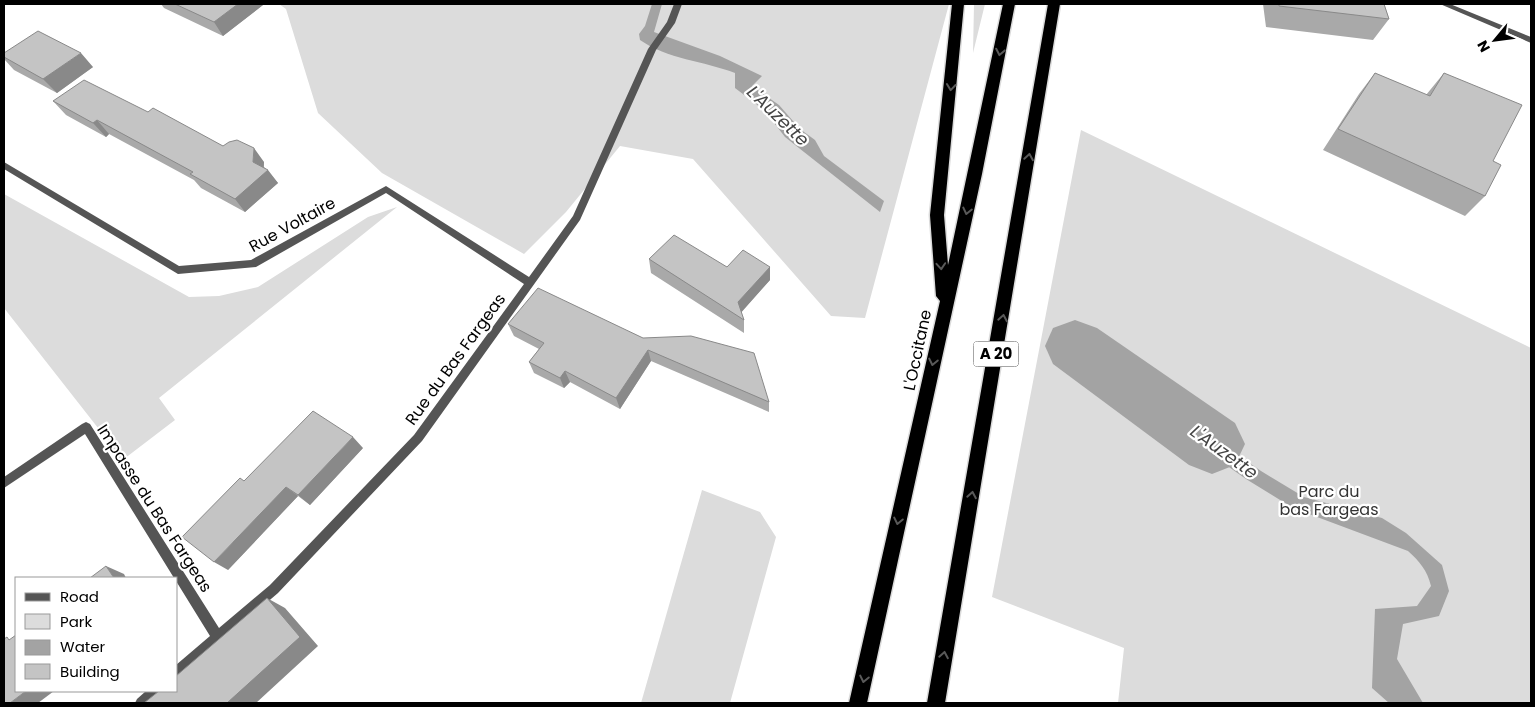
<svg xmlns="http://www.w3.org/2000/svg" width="1535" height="707" viewBox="0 0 1535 707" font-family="Poppins,sans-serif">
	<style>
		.green { fill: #dcdcdc }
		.water { fill: #a3a3a3 }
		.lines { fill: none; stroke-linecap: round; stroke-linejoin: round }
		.river { fill: #a3a3a3; fill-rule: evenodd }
		.highway-casing { stroke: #dbdbdb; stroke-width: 3 }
		.street { fill: #555; fill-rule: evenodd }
		.highway { fill: #000; fill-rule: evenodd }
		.wall { fill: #a9a9a9 }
		.shaded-wall { fill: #898989 }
		.building { fill: #c4c4c4; stroke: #898989 }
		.oneway { stroke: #595959 }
		.labels { text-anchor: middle; stroke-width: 4.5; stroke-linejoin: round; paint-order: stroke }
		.shield { fill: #fff; stroke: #4c4c4c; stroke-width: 1 }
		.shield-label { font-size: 15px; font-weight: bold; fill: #000 }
		.street-label { font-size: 16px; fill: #000; stroke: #fff }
		.park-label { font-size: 16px; fill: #333; stroke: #fff }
		.water-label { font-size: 18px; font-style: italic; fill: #444; stroke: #fff }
	</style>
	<rect width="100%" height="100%" fill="#fff"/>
	<path class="green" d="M279,4H949L865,318L831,316L693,159L620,146L566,212L524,254L382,173L318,113L286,9Z
		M974,4H985L973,53Z
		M1081,130L1531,348V703H1118L1124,648L992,597Z
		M4,194L189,297L219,296L258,287L368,217L397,207L159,398L175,420L120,462L109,442L4,308Z
		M702,490L760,512L776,537L730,703H641Z"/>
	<path class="water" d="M652,4H662L654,32L720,56L762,76L752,86L779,105L800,129L815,140L824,156L884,201L880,212L785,137L764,110L735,88V73C704,61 667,59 640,40L639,34L645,26Z
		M1143,389L1261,471L1304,497L1382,518L1406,533L1442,565L1449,591L1439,616L1403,624L1397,659L1423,703H1389L1372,688L1375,609L1417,606L1431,586C1427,570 1420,562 1408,551L1293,508L1246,479L1145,408Z"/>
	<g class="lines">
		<path class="river" d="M1075,320L1097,328L1235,423L1245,444L1235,465L1212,474L1189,465L1053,364L1045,346L1053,328Z"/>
		<defs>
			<path id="highway" d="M952,4H964L944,215L948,265L1003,4H1015L982,174L867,703H849L940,301L936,296L930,215Z
				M1048,4H1060L945,703H927Z"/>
		</defs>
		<use href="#highway" class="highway-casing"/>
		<path class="street" d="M674,4H682L675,23L656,50L580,220L422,441L278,593L180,677L176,679V665L210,636L176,581V578H174L85,434L4,488V477L82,424L86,422L90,424L219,628L270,585L414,435L524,284L386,193L256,267L178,274L4,169V162L179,266L251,260L386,186L529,277L573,216L648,49L667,22Z
			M1440,4H1450L1531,37V43Z
			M146,691H162C157,703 147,703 135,703L137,699Z"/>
		<use href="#highway" class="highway"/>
	</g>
	<path class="wall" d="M161,4H262L263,5L223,36L164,8Z
		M1263,4H1384L1389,19L1373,40L1266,27Z
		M4,53L93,67L57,93L14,70L4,59Z
		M1375,73L1426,95L1444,73L1493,161L1485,196L1465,216L1323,150L1359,94Z
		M53,101L148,112L223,146L264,162V167L278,183L245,212L201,188L194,180L109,134L106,137L66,115Z
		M649,259L727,267H770V280L741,312L744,320V333L651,273Z
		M508,324L643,338L769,402V412L651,361L620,409L570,382L564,388L534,373L529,362L539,349L514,336Z
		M363,448L310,505L298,496L228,570L244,481Z"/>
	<path class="shaded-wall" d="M238,4H262L263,5L223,36L214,22Z
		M81,53L93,67L57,93L43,79Z
		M97,120L109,134L106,137L93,123Z
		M254,148L264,162L263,174L268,170L278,183L245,212L235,199L253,162Z
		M770,267V280L739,315L738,302Z
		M648,350L651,361L620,409L616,398Z
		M565,371L570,382L564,388L560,378Z
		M353,437L363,448L310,505L298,495Z
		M286,487L298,496L228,570L214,562Z
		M106,566L124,574L126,578H114Z
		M267,598L285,608L318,646L256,703H227Z
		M26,691H54L38,703H10Z"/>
	<path class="building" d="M175,4H238L214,22Z
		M1279,4H1384L1389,19L1279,6Z
		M38,31L81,53L43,79L4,57V53Z
		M1375,73L1430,96L1444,73L1522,105L1493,161L1501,165L1485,196L1338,129Z
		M84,80L148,112L153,108L223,146L229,142L237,140L254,148L253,162L268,170L235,199L190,174L193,172L97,120L93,123L53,101Z
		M674,235L727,267L743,250L770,267L738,302L744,320L649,259Z
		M538,288L643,338L691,336L754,353L769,402L648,350L616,398L565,371L560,378L529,362L544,343L508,324Z
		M313,411L353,437L298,495L286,487L214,562L182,537L240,478L244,481Z
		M106,566L114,578H90Z
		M267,598L300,637L227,703H144L159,691H176V676Z
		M16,635V691H26L10,703H4V639L7,637L9,640Z"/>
	<defs><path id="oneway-chevron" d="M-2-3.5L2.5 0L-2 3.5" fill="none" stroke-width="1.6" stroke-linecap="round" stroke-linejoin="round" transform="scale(1.25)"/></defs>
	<g class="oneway">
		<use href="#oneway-chevron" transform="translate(1000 52) rotate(101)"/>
		<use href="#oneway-chevron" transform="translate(951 87) rotate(96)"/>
		<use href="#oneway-chevron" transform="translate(1029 157) rotate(-81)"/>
		<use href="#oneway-chevron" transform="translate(967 211) rotate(103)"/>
		<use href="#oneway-chevron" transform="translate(941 266) rotate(86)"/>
		<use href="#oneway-chevron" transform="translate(1003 318) rotate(-80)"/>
		<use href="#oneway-chevron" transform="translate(933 362) rotate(102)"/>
		<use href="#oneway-chevron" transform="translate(972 495) rotate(-80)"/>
		<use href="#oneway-chevron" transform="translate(898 521) rotate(102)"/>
		<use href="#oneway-chevron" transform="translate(944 655) rotate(-80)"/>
		<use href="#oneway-chevron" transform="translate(864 679) rotate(102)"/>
	</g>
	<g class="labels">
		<rect class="shield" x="973.5" y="341.5" width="45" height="25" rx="4"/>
		<g class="shield-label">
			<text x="996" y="359">A 20</text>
		</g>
		<g class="street-label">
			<text transform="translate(292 224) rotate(-29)" y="6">Rue Voltaire</text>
			<text transform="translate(917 350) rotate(-78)" y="6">L'Occitane</text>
			<text transform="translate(455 359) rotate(-54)" y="6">Rue du Bas Fargeas</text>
			<text transform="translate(155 508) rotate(57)" y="6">Impasse du Bas Fargeas</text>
		</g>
		<g class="park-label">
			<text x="1329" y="497">Parc du<tspan x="1329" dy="18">bas Fargeas</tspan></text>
		</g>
		<g class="water-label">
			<text transform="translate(778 116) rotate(44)" y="6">L'Auzette</text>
			<text transform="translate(1224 452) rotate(36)" y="6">L'Auzette</text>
		</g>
	</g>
	<rect width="1535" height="707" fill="none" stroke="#000000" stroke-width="10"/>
	<rect x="15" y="577" width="162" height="115" fill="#ffffff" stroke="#999999"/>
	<rect x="25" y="593" width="25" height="8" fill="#555555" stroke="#999999"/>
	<text x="60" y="602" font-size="15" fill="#000000">Road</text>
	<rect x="25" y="614" width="25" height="15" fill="#dcdcdc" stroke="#999999"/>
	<text x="60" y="627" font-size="15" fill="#000000">Park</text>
	<rect x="25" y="640" width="25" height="15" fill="#a3a3a3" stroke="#999999"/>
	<text x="60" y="652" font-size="15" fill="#000000">Water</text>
	<rect x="25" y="664" width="25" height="15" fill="#c4c4c4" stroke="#999999"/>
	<text x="60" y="677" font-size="15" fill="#000000">Building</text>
	<g transform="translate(1495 40) rotate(241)" stroke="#ffffff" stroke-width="4" paint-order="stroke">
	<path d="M0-4L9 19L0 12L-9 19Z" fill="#000000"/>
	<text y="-8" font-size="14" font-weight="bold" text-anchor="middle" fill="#000000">N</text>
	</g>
</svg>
